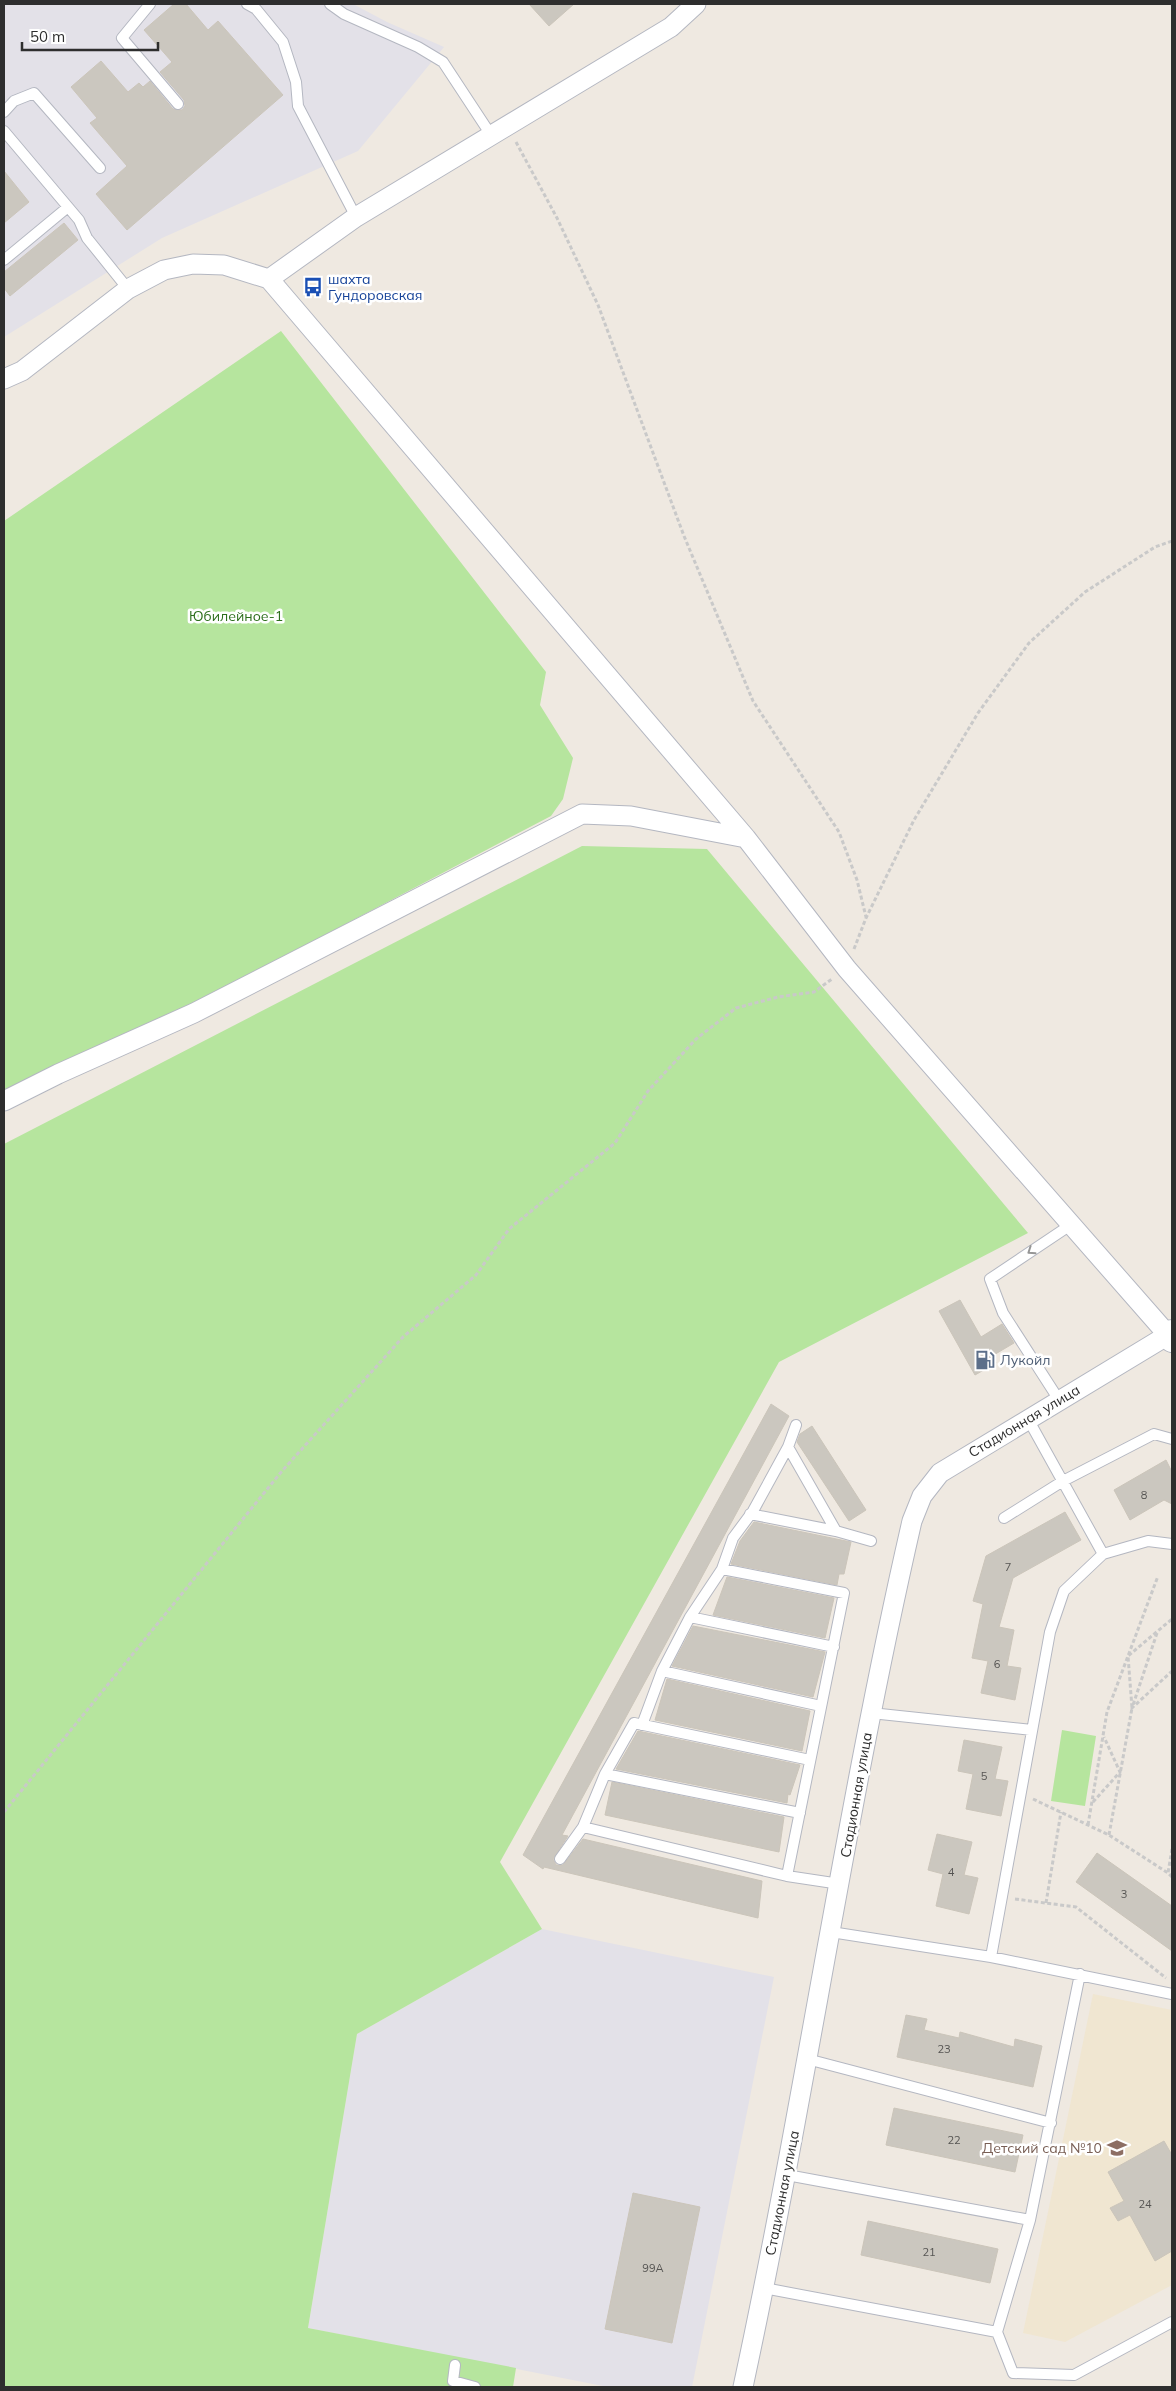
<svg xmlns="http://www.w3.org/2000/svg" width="1176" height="2391" viewBox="0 0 1176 2391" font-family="Mulish,sans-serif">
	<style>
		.industrial { fill: #e3e1e8 }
		.education { fill: #f0e6d1 }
		.green { fill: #b6e59e }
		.building { fill: #cbc7bf; stroke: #cbc5ba }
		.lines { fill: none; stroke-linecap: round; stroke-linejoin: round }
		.service-casing { stroke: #b4b7c1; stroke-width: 12 }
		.minor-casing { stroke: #b4b7c1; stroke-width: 21 }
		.tertiary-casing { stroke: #b4b7c1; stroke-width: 26 }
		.path { stroke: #c9c9c9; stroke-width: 3; stroke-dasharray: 4 2.5; stroke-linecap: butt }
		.service { stroke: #fff; stroke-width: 10 }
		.minor { stroke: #fff; stroke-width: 19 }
		.tertiary { stroke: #fff; stroke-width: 24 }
		.oneway { stroke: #969696 }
		.labels { text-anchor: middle; stroke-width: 5; stroke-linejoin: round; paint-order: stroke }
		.number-label { font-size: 11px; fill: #555452 }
		.transit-label { font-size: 14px; fill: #164399; stroke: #fff; text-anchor: start }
		.park-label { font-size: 14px; fill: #2c6e1b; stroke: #fff }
		.service-label { font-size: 14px; fill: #4e5e75; stroke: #fff; text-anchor: start }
		.street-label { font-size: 14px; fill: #2e2e2e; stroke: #fff }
		.education-label { font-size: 14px; fill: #785e54; stroke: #fff; text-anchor: end }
	</style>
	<rect width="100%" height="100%" fill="#efe9e1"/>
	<path class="industrial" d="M4,4H353L387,22L444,47L358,151L162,238L4,337Z
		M542,1929L774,1977L692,2387H608L308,2328L357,2034Z"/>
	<path class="education" d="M1093,1994L1172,2010V2285L1065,2342L1023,2333Z"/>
	<path class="green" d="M281,331L546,672L540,705L573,758L563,799L551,816L165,1019L4,1092V521Z
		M582,846L707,849L1028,1233L779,1362L500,1862L542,1929L357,2034L308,2328L516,2368L513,2387H4V1144Z
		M1062,1730L1096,1736L1085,1806L1051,1801Z"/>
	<path class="building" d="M174,4H186L208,30L218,21L283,95L127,230L96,194L127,166L90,123L97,118L71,87L101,61L128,92L139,83L143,87L150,81L173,109L182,110L185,106L184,100L160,72L172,62L144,30Z
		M529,4H574L549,26Z
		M4,171L29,202L4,223Z
		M64,223L78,240L10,296L4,288V272Z
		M960,1300L981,1337L1002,1324L1014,1343L992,1356L996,1363L975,1375L939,1311Z
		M771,1404L789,1416L562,1835L568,1836L553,1859L556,1865H563L583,1839L762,1881L758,1918L544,1867L543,1869L523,1855Z
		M812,1426L866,1510L849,1521L797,1442L800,1434Z
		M1166,1460L1172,1472V1504L1164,1500L1130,1520L1114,1490Z
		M1065,1512L1081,1540L1013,1578L999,1627L1014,1630L1007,1666L1021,1668L1015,1700L981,1693L988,1661L972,1658L983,1604L973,1601L986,1556Z
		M754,1522L851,1542L844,1574H839L837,1585L731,1564L740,1541Z
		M727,1577L834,1598L825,1638L713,1615Z
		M693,1626L825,1652L813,1697L672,1666Z
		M667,1679L810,1711L802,1751L655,1720Z
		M638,1731L800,1765L790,1795L788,1794L787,1803L616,1769Z
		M964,1740L1002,1747L995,1779L1008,1781L1001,1816L966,1809L973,1774L958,1771Z
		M612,1782L784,1817L779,1852L605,1815Z
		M937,1834L972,1842L964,1875L978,1878L969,1914L936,1906L943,1874L928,1870Z
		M1097,1853L1172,1906V1951L1076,1882Z
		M906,2015L927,2019L924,2030L959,2038L960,2032L1014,2047L1015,2039L1042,2046L1033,2087L897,2057Z
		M894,2108L1023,2135L1015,2172L886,2145Z
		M1164,2141L1172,2155V2251L1155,2261L1130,2215L1118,2221L1110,2208L1124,2201L1108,2172Z
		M633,2193L700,2207L672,2343L605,2329Z
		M868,2221L998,2249L990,2283L861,2255Z"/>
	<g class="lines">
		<defs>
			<path id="service" d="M150,4L122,38L178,104
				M247,4L256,9L283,42L296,82L298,106L356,217
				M330,4L344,14L418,47L443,62L491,135
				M4,112L14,101L34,93L100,168
				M4,131L79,220L87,238L128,289
				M4,260L68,207
				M1059,1400L1003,1313L990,1279L1072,1224
				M1028,1419L1103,1554
				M788,1447L796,1425
				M750,1514L836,1531L788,1447L753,1511L733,1538L722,1569L844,1593L787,1876
				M1004,1518L1063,1481L1154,1434L1172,1439
				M836,1531L871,1541
				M690,1617L834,1647
				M662,1671L821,1706
				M871,1713L1032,1730
				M642,1725L662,1671L690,1617L722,1569
				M605,1774L634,1723L810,1760
				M800,1813L605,1774L583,1827L787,1876L840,1884
				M560,1859L583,1827
				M831,1932L991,1957L1172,1994
				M991,1957L1050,1632L1064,1591L1103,1554L1148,1541L1172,1544
				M1080,1974L1030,2220L997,2332L1013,2373L1074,2375L1172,2322
				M807,2059L1051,2123
				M787,2175L1030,2220
				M764,2288L997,2332
				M455,2365L453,2381L475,2387"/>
			<path id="minor" d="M269,279L356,217L671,27L696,4
				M4,379L22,371L128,289L164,270L193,264L224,265L269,279L746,838L847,969L1168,1335L940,1473L922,1496L912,1521C846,1808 805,2099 743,2387
				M4,1101L58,1074L194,1013L582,814L631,816L746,838"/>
			<path id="tertiary" d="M1172,1332L1168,1335L1172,1340"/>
		</defs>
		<use href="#service" class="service-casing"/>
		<use href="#minor" class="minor-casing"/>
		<use href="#tertiary" class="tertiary-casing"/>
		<path class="path" d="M516,142L557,218L598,305L684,536L753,701L839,832L857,880L866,917
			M854,949L866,918L914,820L978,713L1029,643L1085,592L1155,547L1172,541
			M1157,1633L1132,1708L1172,1671
			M1033,1799L1109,1835L1168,1873
			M1093,1802L1120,1772L1104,1737
			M4,1812L282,1471L403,1337L476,1275L509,1229L615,1143L648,1091L696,1039L736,1008L778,997L814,992L832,979
			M1088,1825L1107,1712L1158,1576
			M1109,1835L1132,1708L1128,1656L1172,1619
			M1172,1849L1168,1873L1172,1877
			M1015,1899L1076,1907L1166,1978
			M1046,1903L1061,1812"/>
		<use href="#service" class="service"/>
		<use href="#minor" class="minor"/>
		<use href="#tertiary" class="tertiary"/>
	</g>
	<defs><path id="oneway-chevron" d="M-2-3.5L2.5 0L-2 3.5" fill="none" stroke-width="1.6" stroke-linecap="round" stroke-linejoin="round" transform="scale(1.25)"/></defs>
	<use class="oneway" href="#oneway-chevron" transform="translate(1031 1251) rotate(146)"/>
	<defs>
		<symbol id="bus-bare" viewBox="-9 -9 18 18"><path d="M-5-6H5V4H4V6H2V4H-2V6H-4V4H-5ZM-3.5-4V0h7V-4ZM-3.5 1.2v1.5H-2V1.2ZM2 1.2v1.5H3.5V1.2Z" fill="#1a4fb4" stroke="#fff" stroke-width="2.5" paint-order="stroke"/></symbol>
		<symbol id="fuel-bare" viewBox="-9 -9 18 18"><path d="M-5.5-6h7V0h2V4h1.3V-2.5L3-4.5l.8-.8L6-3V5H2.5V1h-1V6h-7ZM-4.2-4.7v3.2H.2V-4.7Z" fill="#5c6f8a" stroke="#fff" stroke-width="2.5" paint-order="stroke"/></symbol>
		<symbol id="school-bare" viewBox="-9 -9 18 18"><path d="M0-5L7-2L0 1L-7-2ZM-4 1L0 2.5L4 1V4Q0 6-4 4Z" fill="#8d6e63" stroke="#fff" stroke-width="2.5" paint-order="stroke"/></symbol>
	</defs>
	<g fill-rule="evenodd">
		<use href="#bus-bare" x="299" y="273" width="28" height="28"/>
		<use href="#fuel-bare" x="971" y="1346" width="28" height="28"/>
		<use href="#school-bare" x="1103" y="2134" width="28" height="28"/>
	</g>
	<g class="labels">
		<g class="number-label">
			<text x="1144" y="1499">8</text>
			<text x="1008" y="1571">7</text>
			<text x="997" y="1668">6</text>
			<text x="984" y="1780">5</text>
			<text x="951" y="1876">4</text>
			<text x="1124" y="1898">3</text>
			<text x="944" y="2053">23</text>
			<text x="954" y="2144">22</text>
			<text x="1145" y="2208">24</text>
			<text x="929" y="2256">21</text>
			<text x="653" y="2272">99А</text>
		</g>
		<g class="transit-label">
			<text x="328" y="284">шахта<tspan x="328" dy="16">Гундоровская</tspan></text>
		</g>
		<g class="park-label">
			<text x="236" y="621">Юбилейное-1</text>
		</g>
		<g class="service-label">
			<text x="1000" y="1365">Лукойл</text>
		</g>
		<g class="street-label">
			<text transform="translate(1024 1421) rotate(-31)" y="5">Стадионная улица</text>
			<text transform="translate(856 1795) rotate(-80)" y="5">Стадионная улица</text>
			<text transform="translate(782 2193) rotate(-79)" y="5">Стадионная улица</text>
		</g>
		<g class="education-label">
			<text x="1102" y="2153">Детский сад №10</text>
		</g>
	</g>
	<rect width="1176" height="2391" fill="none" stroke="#2e2e2e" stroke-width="10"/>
	<path d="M22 42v8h136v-8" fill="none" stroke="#2e2e2e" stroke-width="2.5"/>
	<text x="30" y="42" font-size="15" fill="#2e2e2e" stroke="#ffffff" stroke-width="4" paint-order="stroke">50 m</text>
</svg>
